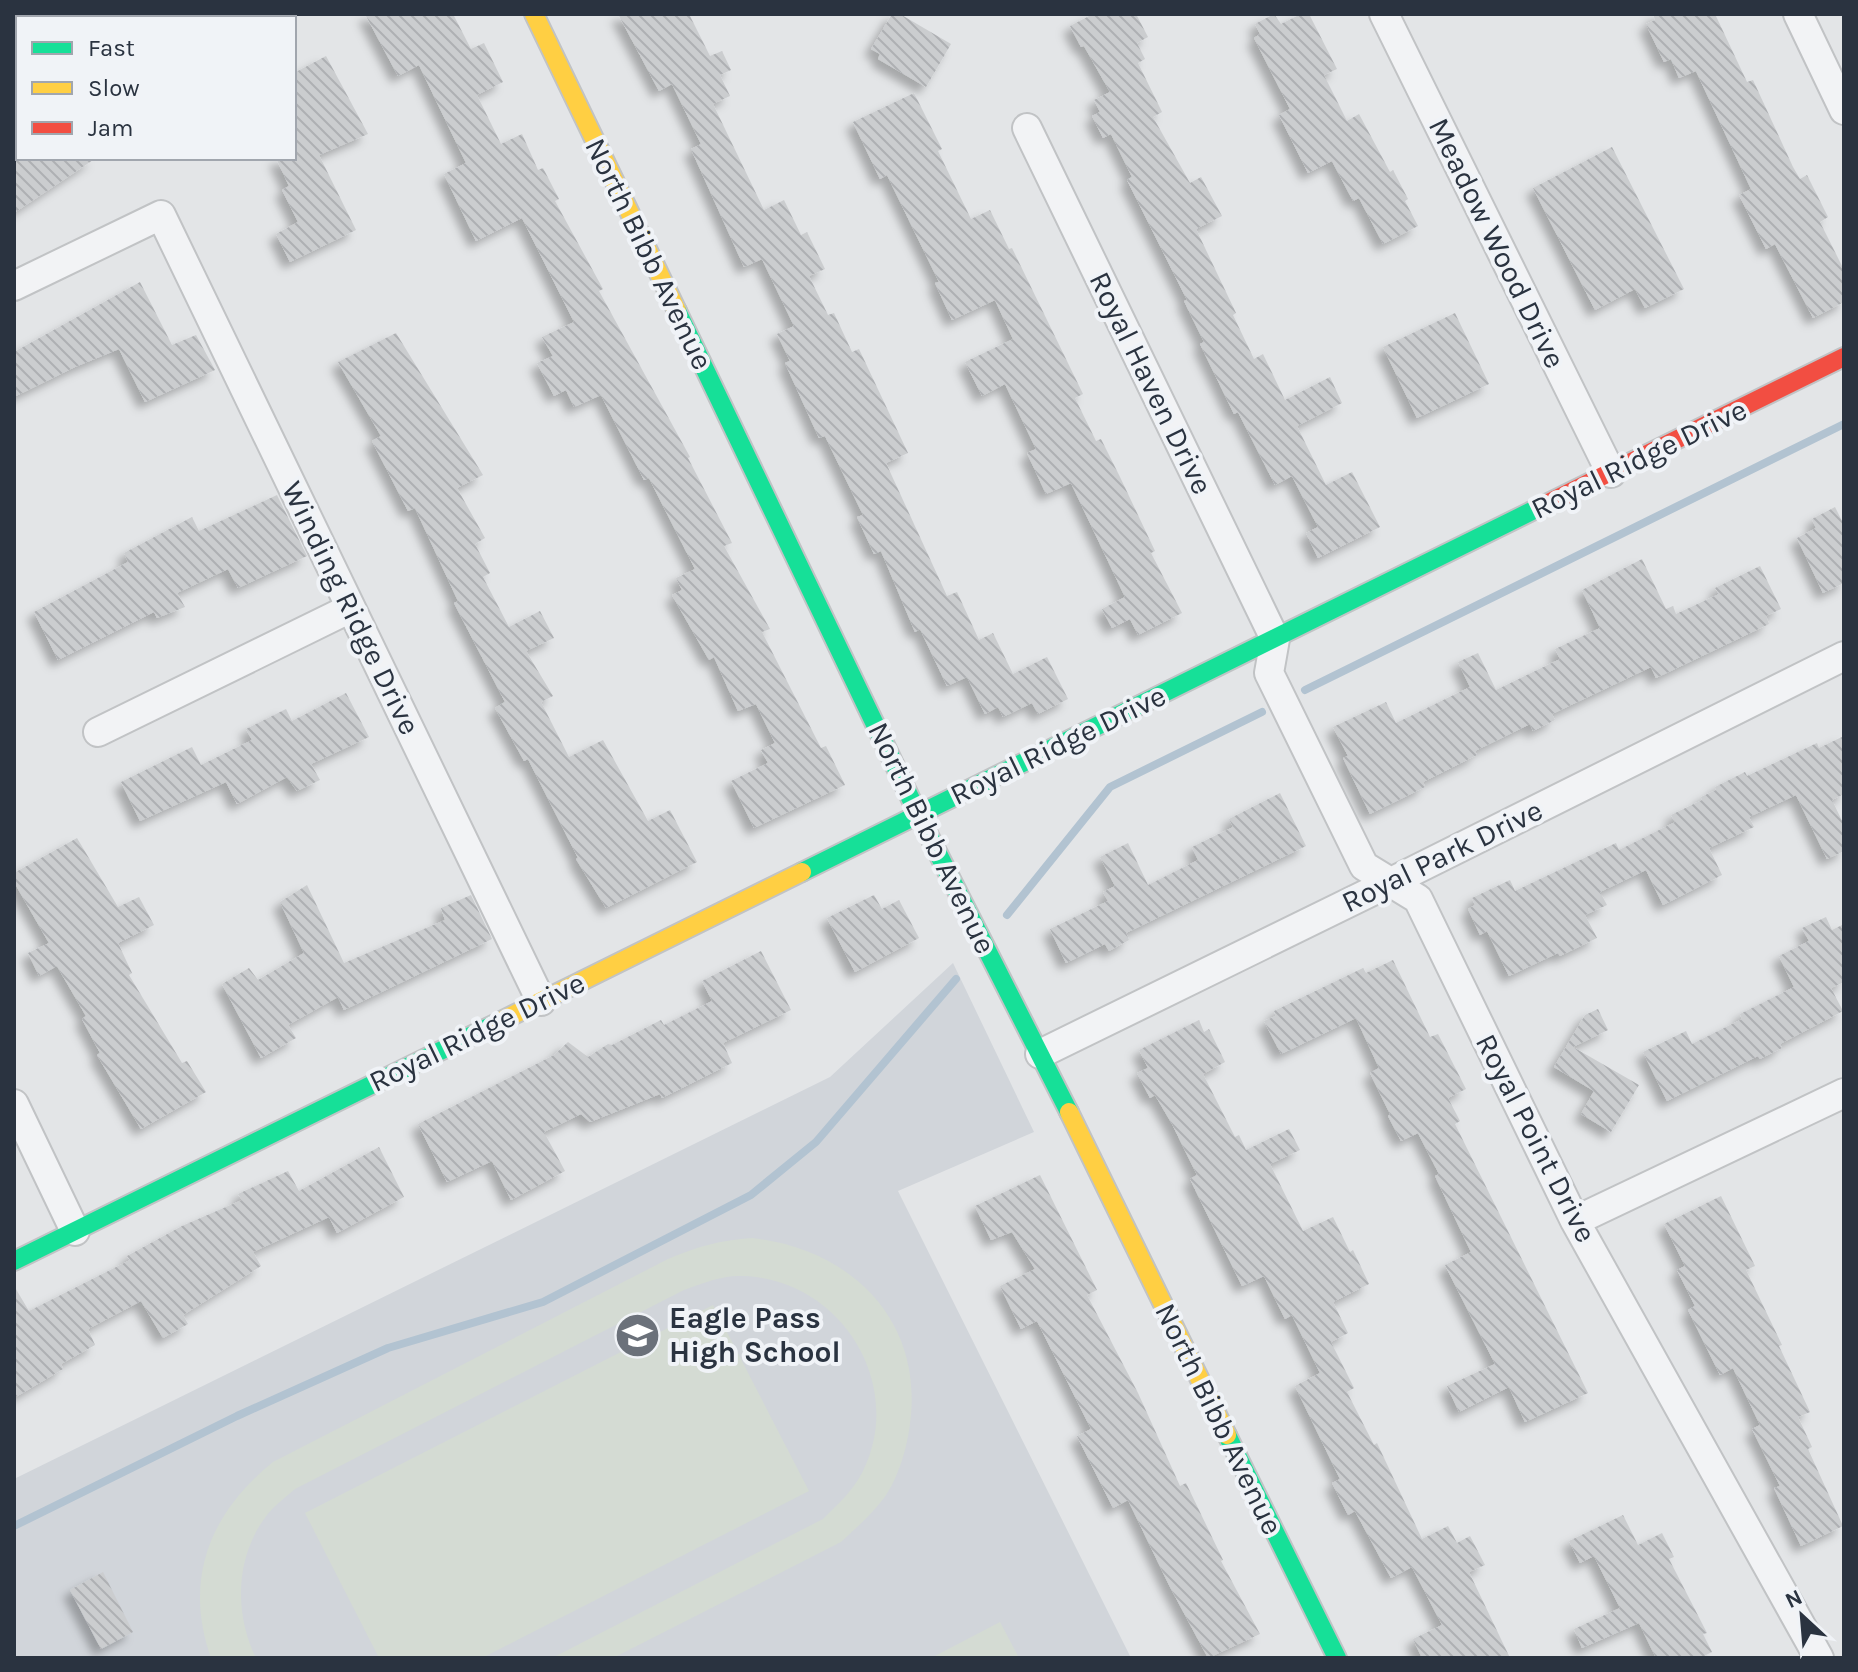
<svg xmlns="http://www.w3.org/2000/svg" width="1858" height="1672" viewBox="0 0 1858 1672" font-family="Karla,sans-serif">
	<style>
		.built { fill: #d1d5da }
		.pitch { fill: #d4dbd3 }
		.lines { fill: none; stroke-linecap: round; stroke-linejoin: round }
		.stream { stroke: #b2c3d1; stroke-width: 8 }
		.building { fill: url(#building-back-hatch); filter: url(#shadow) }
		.street-casing { stroke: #c1c3c5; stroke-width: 32 }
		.fast-casing { stroke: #c1c3c5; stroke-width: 22 }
		.slow-casing { stroke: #c1c3c5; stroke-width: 22 }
		.jam-casing { stroke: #c1c3c5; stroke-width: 22 }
		.street { stroke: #f2f3f5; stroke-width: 28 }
		.fast { stroke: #16e098; stroke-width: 18 }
		.slow { stroke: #ffcf43; stroke-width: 18 }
		.jam { stroke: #f24e42; stroke-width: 18 }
		.labels { text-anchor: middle; stroke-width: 8; stroke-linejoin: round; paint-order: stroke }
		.street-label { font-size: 30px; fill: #2a3340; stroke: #f0f3f7 }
		.poi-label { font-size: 30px; font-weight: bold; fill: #2a3340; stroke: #f0f3f7; text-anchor: start }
	</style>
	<defs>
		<pattern id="building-back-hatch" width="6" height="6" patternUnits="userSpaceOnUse" patternTransform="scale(2)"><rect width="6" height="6" fill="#cbcdcf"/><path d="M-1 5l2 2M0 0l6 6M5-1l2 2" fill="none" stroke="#aeb0b3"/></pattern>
		<filter id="shadow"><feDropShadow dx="-7" dy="7" stdDeviation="4" flood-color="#0004"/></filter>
	</defs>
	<rect width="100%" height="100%" fill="#e3e5e7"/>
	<path class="built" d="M953,963L1034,1132L898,1191L1131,1658H14V1479L830,1077Z"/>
	<path class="pitch" d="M752,1238C851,1249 924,1320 910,1424C907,1448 898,1479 884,1498C871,1515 856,1528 841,1542L613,1658H552L823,1519C837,1505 852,1492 862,1473C907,1385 841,1279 743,1276C722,1275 704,1283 684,1290L295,1489C286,1497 275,1505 267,1515C235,1556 234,1613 256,1658H211C183,1579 210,1513 273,1462L668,1259C696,1247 721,1240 752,1238Z
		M713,1305L809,1491L482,1658H379L305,1513Z
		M1000,1622L1019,1658H931Z"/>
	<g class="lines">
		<path class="stream" d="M1305,690L1844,424
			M1007,915L1110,787L1262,712
			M14,1526L237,1416L388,1348L543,1302L751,1195L816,1142L956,979"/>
	</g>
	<path class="building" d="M365,14H453L471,49L484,43L503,82L477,95L501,144L522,134L538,170L543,168L559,199L555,201L603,289L599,291L690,457L688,458L732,543L724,546L770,629L762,632L821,748L826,746L845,785L754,828L731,781L768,763L761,750L775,743L756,704L738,711L714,657L709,660L672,595L682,590L676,578L695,569L649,478L644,480L601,395L574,407L566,390L554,396L537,363L553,356L542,337L574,322L522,218L476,241L444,174L466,163L419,65L398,76Z
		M618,14H689L710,56L722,51L731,70L720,75L730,96L713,104L764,210L784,200L801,235L807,232L825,269L809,276L828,315L834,313L852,352L859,349L908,453L886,463L947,596L957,592L979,640L993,633L1013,674L1047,657L1068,699L1038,714L1032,703L1003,717L998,707L985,714L967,677L947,686L920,629L915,632L881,551L874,554L857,517L863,515L825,436L819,438L785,363L790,361L777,334L794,326L762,259L744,267L691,149L701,144L672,84L659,91Z
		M892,14H900L951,44L926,87L878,59L880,54L871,49Z
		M1093,14H1136L1148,37L1137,43L1145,59L1138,63L1162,112L1153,117L1190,183L1201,177L1222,216L1196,229L1236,313L1233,315L1254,359L1263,354L1285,400L1330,377L1342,403L1297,426L1326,485L1352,472L1380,527L1318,558L1306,533L1318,527L1292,476L1275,485L1238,412L1234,414L1200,344L1204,342L1184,301L1187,300L1127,180L1132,177L1111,134L1103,138L1092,116L1100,112L1094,100L1110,92L1084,46L1081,47L1070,26Z
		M1274,14L1281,24L1301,14H1309L1337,69L1324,75L1347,121L1359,114L1390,172L1393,170L1408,199L1405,201L1418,226L1383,244L1359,198L1353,201L1332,161L1308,173L1279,115L1290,109L1254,38L1260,34L1255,24Z
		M1653,14H1715L1747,82L1753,80L1793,167L1800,179L1807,175L1828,217L1820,222L1844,270V302L1813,318L1775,244L1766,249L1739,195L1751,189L1696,71L1679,78L1671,59L1664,62L1646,24L1655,20Z
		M326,56L368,134L319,155L356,230L290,262L276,234L298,222L282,190L289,186L276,158H294V73Z
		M914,93L942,149L938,151L971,219L990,210L1009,249L1012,248L1083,394L1075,398L1096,441L1101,439L1120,477L1155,551L1151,553L1182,613L1138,635L1130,619L1112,628L1102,609L1125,597L1071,483L1046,494L1027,453L1036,449L1005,384L982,396L965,362L1013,339L995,300L952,320L935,283L939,282L887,175L880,179L853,122Z
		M1612,147L1684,289L1645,308L1635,289L1595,310L1533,188Z
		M14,158H96L14,213Z
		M140,282L172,345L196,335L215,370L145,402L119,349L75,367L14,397V352Z
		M1455,313L1489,384L1417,418L1383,347Z
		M396,333L483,475L457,488L485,538L475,544L490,573L483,577L509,627L540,611L554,638L526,651L553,696L541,702L569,757L603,740L648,821L670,810L697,862L606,908L576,859L578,858L528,759L524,761L495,708L505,702L454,603L458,601L415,508L408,511L372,441L381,436L338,362Z
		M277,495L307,556L238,588L228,569L177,593L185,607L157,618L154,612L58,660L34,612L128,562L124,553L192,517L199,531Z
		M1835,507L1844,525V583L1823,593L1797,538L1816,528L1812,519Z
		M1642,559L1666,609L1673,606L1676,614L1719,594L1715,588L1760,566L1781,609L1766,616L1769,624L1656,678L1651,667L1552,714L1555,720L1533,731L1530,724L1475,751L1477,755L1423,782L1425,787L1370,814L1343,758L1348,756L1333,727L1386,702L1396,723L1470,687L1458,662L1478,653L1496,690L1560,659L1555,649L1600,628L1582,590Z
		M346,693L369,737L311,764L320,780L297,791L287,777L237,804L226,782L140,821L121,782L192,747L201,765L252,740L246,729L286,709L292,721Z
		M1844,736V794L1832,800L1844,825V851L1827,859L1796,795L1749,817L1754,827L1709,848L1722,875L1663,905L1646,870L1600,892L1607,905L1585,915L1597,938L1560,956L1558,953L1509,976L1487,931L1480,935L1468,909L1475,905L1472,898L1510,880L1515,891L1616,843L1619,850L1675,822L1671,815L1702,800L1701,797L1716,790L1715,787L1745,772L1747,776L1817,743L1819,748Z
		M1280,793L1306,846L1126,933L1129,940L1109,951L1105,944L1066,963L1050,929L1108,901L1103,892L1115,886L1100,857L1128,843L1148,885L1198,860L1192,847L1233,827L1229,819Z
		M77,838L118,907L139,897L154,925L118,943L132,973L129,975L182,1063L187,1061L206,1092L141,1129L97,1055L100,1053L82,1019L86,1016L57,966L39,976L28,953L49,943L14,882V873Z
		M307,885L344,963L445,920L441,908L471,895L492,939L344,1010L338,997L288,1025L296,1038L261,1058L222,984L249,968L258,980L304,953L280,902Z
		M874,895L882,909L899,900L919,938L855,972L827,918Z
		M1826,917L1832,930L1844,924V982L1831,988L1843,1011L1780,1044L1782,1048L1760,1059L1758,1056L1667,1101L1643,1052L1686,1031L1692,1044L1742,1019L1740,1014L1794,987L1779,956L1809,941L1802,928Z
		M761,951L791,1010L723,1043L732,1063L662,1098L660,1094L590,1122L581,1114L544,1132L565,1171L511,1200L492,1161L447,1182L418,1124L554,1055L568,1042L588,1057L608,1044L612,1045L661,1020L664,1025L712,1001L702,981Z
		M1393,960L1430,1037L1438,1034L1466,1089L1448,1098L1460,1121L1455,1124L1588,1393L1525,1422L1509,1387L1459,1412L1447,1386L1495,1364L1445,1265L1471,1252L1435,1176L1439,1174L1418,1133L1401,1141L1388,1116L1390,1114L1370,1073L1379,1068L1356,1018L1281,1054L1264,1021L1276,1016L1274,1011L1363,968L1366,973Z
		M1598,1009L1608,1030L1573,1047L1639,1085L1611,1132L1581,1114L1594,1091L1554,1067L1585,1015Z
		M1199,1020L1204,1032L1209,1029L1225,1062L1203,1074L1235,1137L1239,1135L1246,1150L1289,1129L1300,1150L1270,1164L1303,1231L1333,1217L1350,1252L1353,1250L1369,1284L1333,1302L1348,1333L1331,1342L1354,1388L1347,1392L1374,1445L1377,1443L1422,1539L1448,1526L1457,1543L1470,1536L1485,1565L1469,1572L1510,1658H1422L1413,1639L1442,1625L1412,1567L1391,1578L1355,1511L1348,1515L1332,1483L1340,1479L1295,1386L1320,1373L1292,1315L1285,1319L1264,1276L1242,1286L1190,1179L1197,1175L1172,1124L1155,1095L1150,1098L1137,1073L1148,1068L1139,1050Z
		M379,1147L404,1197L337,1233L329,1217L253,1252L261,1266L183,1315L188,1324L163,1338L141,1301L88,1329L95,1345L61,1364L63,1369L14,1398V1286L29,1311L130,1260L127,1256L182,1226L242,1200L238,1194L288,1171L299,1191Z
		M1040,1175L1097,1290L1087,1295L1138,1393L1180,1486L1186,1483L1223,1560L1221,1561L1260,1634L1208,1658L1169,1585L1128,1500L1113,1508L1077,1436L1091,1429L1037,1321L1021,1329L1000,1286L1035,1269L1012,1232L991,1240L975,1206Z
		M1721,1196L1755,1266L1746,1270L1782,1345L1779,1346L1810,1412L1798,1417L1812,1447L1808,1449L1843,1526L1801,1546L1774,1488L1780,1486L1752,1429L1760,1425L1733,1368L1720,1375L1688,1310L1695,1306L1677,1270L1685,1266L1664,1224Z
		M1623,1515L1638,1545L1662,1533L1674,1557L1669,1559L1707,1633L1703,1634L1712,1652L1700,1658H1656L1639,1623L1582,1648L1574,1629L1620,1608L1594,1556L1580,1563L1569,1541Z
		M103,1572L133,1632L101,1649L70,1590Z"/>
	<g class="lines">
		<defs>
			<path id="street" d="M1384,14L1611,473
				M1798,14L1844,110
				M1027,128L1275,639L1269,673L1364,866L1418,899L1575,1221L1819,1658
				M14,286L161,215L541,1001
				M98,732L351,608
				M1040,1054L1393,881L1844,656
				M14,1104L75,1231
				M1575,1221L1844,1093"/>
			<path id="fast" d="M677,311L918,814L1069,1112
				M802,872L1544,505
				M14,1261L499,1022
				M1227,1435L1337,1658"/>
			<path id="slow" d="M534,14L677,311
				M499,1022L802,872
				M1069,1112L1227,1435"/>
			<path id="jam" d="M1544,505L1844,357"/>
		</defs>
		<use href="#street" class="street-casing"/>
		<use href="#fast" class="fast-casing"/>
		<use href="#slow" class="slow-casing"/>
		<use href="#jam" class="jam-casing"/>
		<use href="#street" class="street"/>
		<use href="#fast" class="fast"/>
		<use href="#slow" class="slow"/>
		<use href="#jam" class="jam"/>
	</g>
	<defs>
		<symbol id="school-disc" viewBox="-11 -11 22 22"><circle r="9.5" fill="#6b717a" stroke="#f0f3f7"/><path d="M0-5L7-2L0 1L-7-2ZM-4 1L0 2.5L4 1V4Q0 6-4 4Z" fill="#fff"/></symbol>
	</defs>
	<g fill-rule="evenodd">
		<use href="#school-disc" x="612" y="1310" width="51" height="51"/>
	</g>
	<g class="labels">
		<g class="street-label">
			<text transform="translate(1497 243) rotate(64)" y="10">Meadow Wood Drive</text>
			<text transform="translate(649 254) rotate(64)" y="10">North Bibb Avenue</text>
			<text transform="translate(1151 383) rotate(64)" y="10">Royal Haven Drive</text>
			<text transform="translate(1639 459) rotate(-26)" y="10">Royal Ridge Drive</text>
			<text transform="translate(351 608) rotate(64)" y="10">Winding Ridge Drive</text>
			<text transform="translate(1058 745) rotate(-26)" y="10">Royal Ridge Drive</text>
			<text transform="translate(932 838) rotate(64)" y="10">North Bibb Avenue</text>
			<text transform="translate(1442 856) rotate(-26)" y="10">Royal Park Drive</text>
			<text transform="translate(477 1032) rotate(-26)" y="10">Royal Ridge Drive</text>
			<text transform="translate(1536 1138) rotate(63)" y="10">Royal Point Drive</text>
			<text transform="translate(1219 1419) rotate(64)" y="10">North Bibb Avenue</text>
		</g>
		<g class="poi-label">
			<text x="669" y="1328">Eagle Pass<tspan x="669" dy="34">High School</tspan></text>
		</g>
	</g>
	<rect width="1858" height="1672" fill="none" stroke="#2a3340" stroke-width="32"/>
	<rect x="16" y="16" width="280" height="144" fill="#f0f3f7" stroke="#a1a6ae" stroke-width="2"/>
	<rect x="32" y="42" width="40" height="12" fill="#16e098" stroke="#a1a6ae" stroke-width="2"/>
	<text x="88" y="56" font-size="24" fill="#2a3340">Fast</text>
	<rect x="32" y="82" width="40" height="12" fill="#ffcf43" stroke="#a1a6ae" stroke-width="2"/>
	<text x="88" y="96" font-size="24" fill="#2a3340">Slow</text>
	<rect x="32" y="122" width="40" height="12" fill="#f24e42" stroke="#a1a6ae" stroke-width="2"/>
	<text x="88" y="136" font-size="24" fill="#2a3340">Jam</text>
	<g transform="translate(1802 1616) rotate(334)" stroke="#f0f3f7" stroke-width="6" paint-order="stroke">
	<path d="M0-6L14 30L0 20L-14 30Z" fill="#2a3340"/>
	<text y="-12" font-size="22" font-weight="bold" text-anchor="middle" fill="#2a3340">N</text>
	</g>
</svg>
